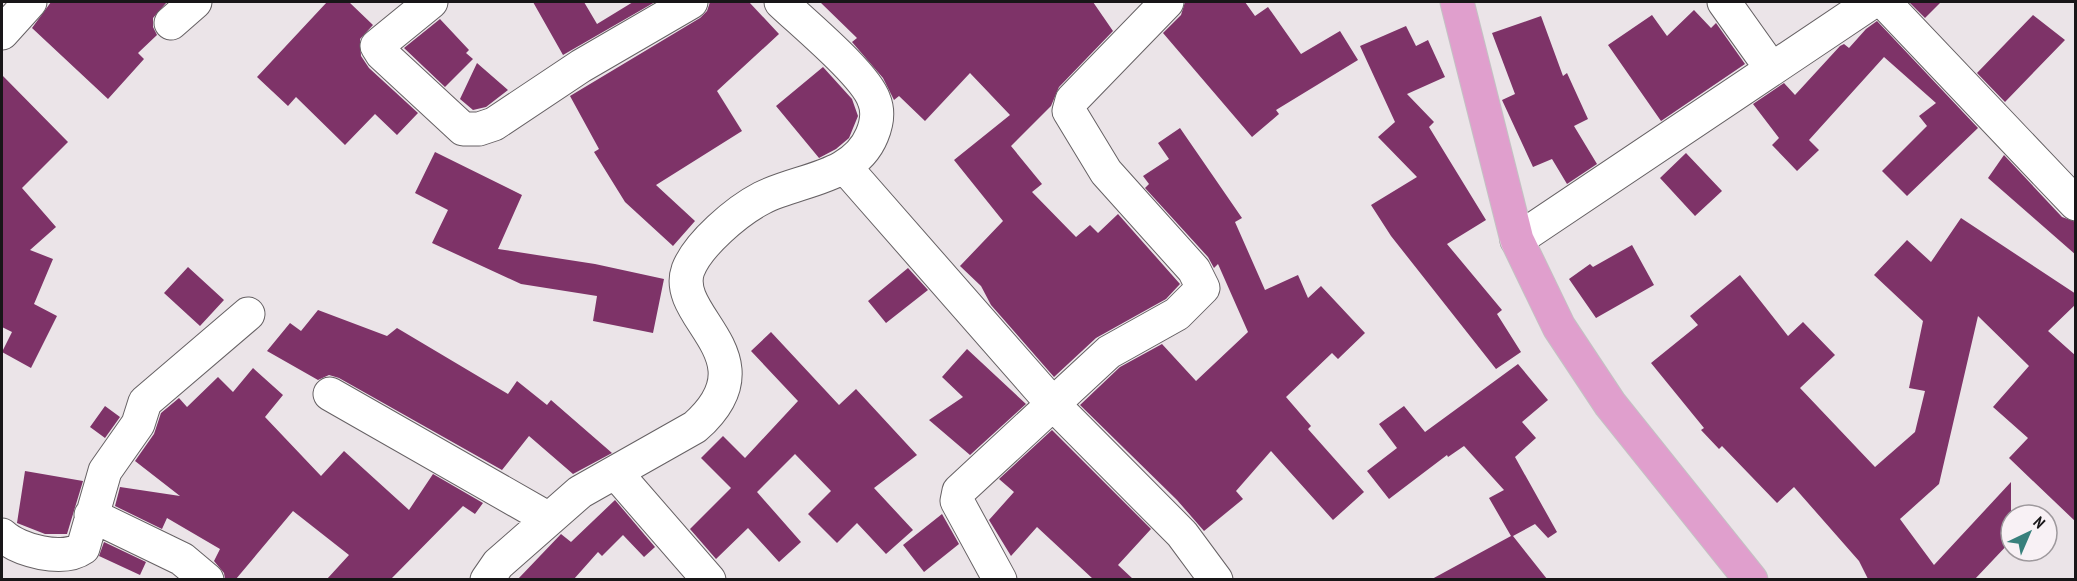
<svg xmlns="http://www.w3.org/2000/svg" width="2077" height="581" viewBox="0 0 2077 581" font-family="'PT Sans Narrow',sans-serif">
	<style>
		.building { fill: #7e3368 }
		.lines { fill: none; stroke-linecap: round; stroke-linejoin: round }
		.minor-casing { stroke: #666164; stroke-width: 35 }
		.major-casing { stroke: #c3c2c3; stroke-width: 35 }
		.minor { stroke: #fff; stroke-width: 33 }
		.major { stroke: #e09fcd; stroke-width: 33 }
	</style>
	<rect width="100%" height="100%" fill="#ebe4e8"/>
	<path class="building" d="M51,2H167L153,18V27L157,35L138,53L144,59L108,99L32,28Z
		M327,2H349L373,25L360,39L361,56L369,68L418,113L397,135L375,114L345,145L296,97L288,106L257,77Z
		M533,2H584L597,24L633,2H655L563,55Z
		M710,2H749L779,34L717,91L742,131L656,185L695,221L673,246L625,202L594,152L599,149L570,96L700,18L707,11Z
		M820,2H1093L1113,31L1059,87L1051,106L1011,146L1042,184L1032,192L1076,237L1090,225L1098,233L1118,214L1180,284L1166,299L1096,338L1054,377L991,305L981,286L960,266L1003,221L954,160L1010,115L970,73L925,121L899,96L894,100L883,78L852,42L857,38Z
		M1185,2H1245L1255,16L1268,7L1301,54L1340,31L1358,60L1276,110L1279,114L1252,137L1163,33L1181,15Z
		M1909,2H1941L1925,18Z
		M1694,10L1711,28L1716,23L1745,64L1661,121L1608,45L1652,15L1667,36Z
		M2033,15L2065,40L2005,102L1977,73Z
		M1541,16L1563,76L1567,73L1588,119L1574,126L1597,164L1567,184L1552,159L1533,167L1502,100L1515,94L1492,33Z
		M440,19L469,50L466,53L473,59L445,87L404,48Z
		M1877,21L1978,128L1907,196L1882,171L1927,126L1919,116L1936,103L1884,57L1809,140L1819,150L1797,171L1772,145L1779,138L1753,104L1784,83L1795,95L1840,46L1844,44L1849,48L1866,29Z
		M1406,26L1416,46L1428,40L1445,77L1407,94L1434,122L1429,127L1486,220L1447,244L1502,310L1497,314L1521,352L1496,369L1391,236L1371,205L1417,177L1378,137L1395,122L1360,46Z
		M477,63L508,90L486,107L473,110L460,99Z
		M823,67L852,99L858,116L849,138L836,149L819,158L776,106Z
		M2,75L68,142L22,188L56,227L30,250L53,259L34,304L57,316L31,368L2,352L12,332L2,327Z
		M1180,128L1242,218L1235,222L1265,290L1298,275L1308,298L1321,286L1365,333L1338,359L1332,353L1286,397L1311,426L1308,429L1364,492L1333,520L1271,451L1236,491L1243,499L1204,531L1177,500L1080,405L1120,367L1162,344L1196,381L1248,332L1218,264L1214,268L1208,257L1145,188L1149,184L1143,176L1169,159L1158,143Z
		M435,152L522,195L498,249L595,264L664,279L653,333L593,321L597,296L521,284L432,243L448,210L415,193Z
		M1686,153L1722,191L1695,216L1660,178Z
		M2004,155L2062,217L2076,222V255L1988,178Z
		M1961,218L2076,294V304L2048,331L2076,356V522L2009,458L2028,438L1993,407L2029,366L1978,316L1939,484L1900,519L1934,565L2011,482V541L1975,579H1868L1859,561L1794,487L1777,503L1722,446L1719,449L1701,430L1704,428L1651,363L1698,325L1690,316L1740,275L1788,336L1803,322L1835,355L1800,388L1875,467L1915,432L1925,391L1909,388L1923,321L1874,275L1907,240L1931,262Z
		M1632,245L1654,285L1596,318L1569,279L1590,264L1593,267Z
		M188,267L224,300L200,326L164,293Z
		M908,268L928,290L886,323L868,301Z
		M318,310L387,336L397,328L508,394L517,381L547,405L551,400L612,453L573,474L529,436L502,470L339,378L329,375L318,380L267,351L290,323L301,331Z
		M771,332L839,405L856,389L917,455L874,488L913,530L886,554L857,523L837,543L808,514L831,491L795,454L757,492L801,542L779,562L748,528L716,559L690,529L731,488L701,458L723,436L745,458L798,401L751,351Z
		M967,349L1026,404L970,455L929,420L963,397L942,377Z
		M1518,364L1548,400L1522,422L1536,438L1515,457L1557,532L1548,538L1535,524L1513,536L1547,579H1432L1511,536L1489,498L1504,490L1464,446L1448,457L1447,455L1389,499L1367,471L1397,448L1379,424L1404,406L1425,432Z
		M253,368L283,395L265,417L321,476L344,451L409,510L433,474L483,503L475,514L463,506L391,579H327L349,555L293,511L236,579H225L224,573L214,561L220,549L167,518L162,529L115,506L120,487L180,496L135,461L154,434L161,413L179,398L187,407L218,377L233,392Z
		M105,406L120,417L105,438L90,427Z
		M1052,430L1151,529L1118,565L1133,579H1093L1037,527L1011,556L989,520L1014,492L999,479Z
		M25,471L83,481L67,534H45L17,523Z
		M615,500L655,547L644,557L623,535L602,556L598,552L574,579H518L561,534L571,542Z
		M942,514L959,544L924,572L903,545Z
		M104,542L146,562L140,575L99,556Z"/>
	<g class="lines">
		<defs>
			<path id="minor" d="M431,2L377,46L382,54L463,129H479L494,124L581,66L691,2
				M1724,2L1771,68
				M1879,2H1884L2076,204
				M171,23L195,2
				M2,33L30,2
				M845,167L1052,403L1182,534L1216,580
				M1517,240L1872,2
				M330,394L549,519
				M616,473L709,580
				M91,515L182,559L207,580
				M2,535C19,551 63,562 83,548L105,471L138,424L145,402L248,314
				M487,580L498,564L580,492L695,427C774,357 671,318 688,270C698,244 737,211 762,198C799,179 854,179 872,135C877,123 879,112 874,100C865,74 803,23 781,2
				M1000,580L957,501L959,491L1109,352L1177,314L1203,288L1194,270L1106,172L1069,111L1072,100L1167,2"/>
			<path id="major" d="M1457,2L1517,240L1559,327L1610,404L1751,580"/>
		</defs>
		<use href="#minor" class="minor-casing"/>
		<use href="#major" class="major-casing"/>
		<use href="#minor" class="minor"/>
		<use href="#major" class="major"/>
	</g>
	<rect width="2077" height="581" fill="none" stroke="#181618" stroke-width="6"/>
	<g transform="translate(2029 533) rotate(44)"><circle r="28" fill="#f8f1f5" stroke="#9e999d" stroke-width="1.5"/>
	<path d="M0-4.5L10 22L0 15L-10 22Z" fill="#38807c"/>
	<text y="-9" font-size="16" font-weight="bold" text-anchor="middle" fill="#181618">N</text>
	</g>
</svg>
